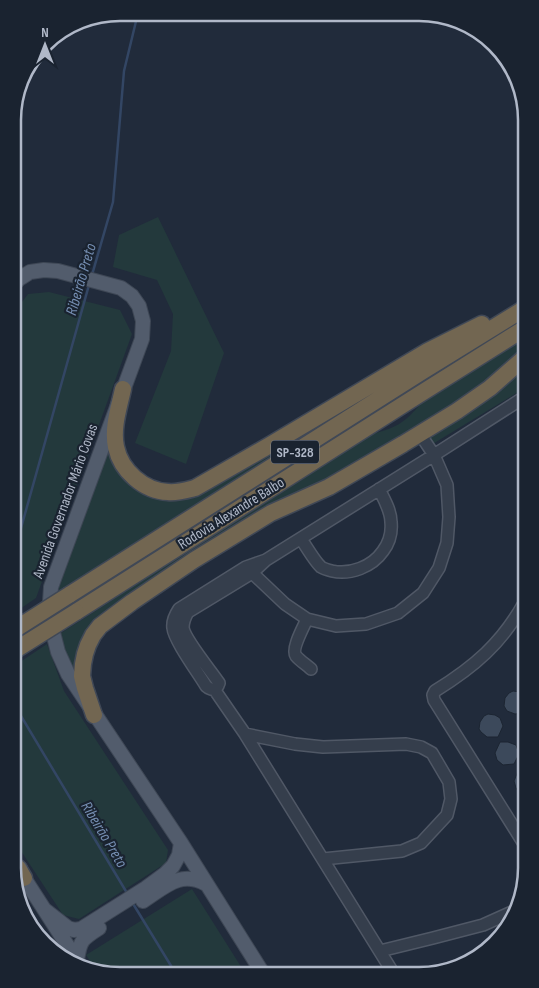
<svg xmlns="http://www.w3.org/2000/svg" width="539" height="988" viewBox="0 0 539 988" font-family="'Sofia Sans Condensed',sans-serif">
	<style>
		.green { fill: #23393c }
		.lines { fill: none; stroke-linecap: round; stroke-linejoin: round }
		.stream { stroke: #334664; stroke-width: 2.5 }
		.building { fill: #3c495b; stroke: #1c2532 }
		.minor-casing { stroke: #505866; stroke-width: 14 }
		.major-casing { stroke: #3e4755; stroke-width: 16 }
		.highway-casing { stroke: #404856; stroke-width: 19 }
		.minor { stroke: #353e4c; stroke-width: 11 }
		.major { stroke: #525c6c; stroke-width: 14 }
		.highway { stroke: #726651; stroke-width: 16 }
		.highway-bridge-casing { stroke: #404856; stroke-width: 19; stroke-linecap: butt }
		.highway-bridge { stroke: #726651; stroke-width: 16 }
		.labels { text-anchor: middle; stroke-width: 4.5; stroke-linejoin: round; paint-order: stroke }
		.shield { fill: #1a2330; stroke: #838b9a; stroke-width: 1 }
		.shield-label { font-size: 14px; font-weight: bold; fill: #b0b8c8 }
		.street-label { font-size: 15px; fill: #b0b8c8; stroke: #1a2330 }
		.water-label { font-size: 16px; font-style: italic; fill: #758eb2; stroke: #1a2330 }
		.rim { fill: none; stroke: #b0b8c8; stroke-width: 2.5 }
	</style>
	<rect width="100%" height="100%" fill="#212b3b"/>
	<path class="green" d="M158,217L224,353L186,464L135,443L171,351L173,314L157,280L113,267L119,235Z
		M49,292L120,310L132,334L36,598L17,611L15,326L16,310L28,294Z
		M522,315V325L77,604L75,597Z
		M522,340L523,352L477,392L103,616L76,677L58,635L368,435C396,428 404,424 422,402Z
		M440,351L59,591V584L109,449L161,498Z
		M523,366V389L431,445L428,440L429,437Z
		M47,644L64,691L168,850L166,863L79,919L63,915L21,851L18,843L17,664Z
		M192,889L245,973L106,975L96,970L86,955Z"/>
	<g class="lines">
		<path class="stream" d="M92,275L113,202L124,71L138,13
			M16,546L89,285
			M17,705L21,716L127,893
			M132,902L176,974"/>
	</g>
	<path class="building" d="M513,691L520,692L525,695V713L515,714L507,711L504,706L505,698L509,693Z
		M488,714L495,715L500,718L503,726L498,737H487L481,732L479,729L480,722L484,716Z
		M500,742H508L516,745L519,754L514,764L503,765L497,760L495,753Z
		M526,770V794L518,791L516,788L514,781L518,771Z"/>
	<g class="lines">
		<defs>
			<path id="minor" d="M301,539C306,546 315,562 321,567C324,569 328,570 332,571C350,575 372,567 383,551C389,543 392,532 391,522C391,511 384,499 379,489
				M266,560L246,567L179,609C175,615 172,621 173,628C174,640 199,674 206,686C212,691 217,690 219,683C211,671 185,640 183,628C183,622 185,617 188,612L252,573L266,560L434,455L523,398
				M248,569L285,604L307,619L336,626L366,624L398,613L423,593L439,568L447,543L449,517L447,485L434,455L420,434
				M524,603C502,643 474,667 435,691L433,695L434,700L526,847
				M307,619C304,626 291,649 296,656C300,661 307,665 311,669
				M214,689L245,734L392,971
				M245,734L295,744L323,747L406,744L421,747L432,753L449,782L451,799L447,815L421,843L402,851L323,859
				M380,951L433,938L483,925L512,912"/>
			<path id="major" d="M14,284L19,279L30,272L44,270L58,271L121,288L132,296L139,306L143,321L142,339L51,587L49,617L58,652L68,674L181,843L262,972
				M20,868L24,878L78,962
				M143,901C165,887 180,870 206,884
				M45,910L68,928L74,930L81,929L146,888L165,874L173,866L179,855L181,843
				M77,960C80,940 82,939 99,928"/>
			<path id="highway" d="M123,389C119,408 112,428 116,447C121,471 144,491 168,492C177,493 187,490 195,488L270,445L428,351L482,324
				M69,595L423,371L522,310
				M76,612L420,394L522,330
				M94,715L85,688L82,676L83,664L85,654L88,645L93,635L100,626L132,602L194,560L271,513L329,487L403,444L457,411L490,388L523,359
				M18,868L24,878"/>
		</defs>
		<use href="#minor" class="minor-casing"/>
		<use href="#major" class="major-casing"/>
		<use href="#highway" class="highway-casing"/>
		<use href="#minor" class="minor"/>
		<use href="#major" class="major"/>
		<use href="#highway" class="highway"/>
		<defs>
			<path id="highway-bridge" d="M17,628L69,595
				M17,649L76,612"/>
		</defs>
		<use href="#highway-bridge" class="highway-bridge-casing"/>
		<use href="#highway-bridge" class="highway-bridge"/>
	</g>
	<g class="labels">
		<rect class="shield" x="271" y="440.5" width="48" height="23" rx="4"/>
		<g class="shield-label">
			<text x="295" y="457">SP-328</text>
		</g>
		<g class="street-label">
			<text transform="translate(65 501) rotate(-70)" y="5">Avenida Governador Mário Covas</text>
			<text transform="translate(231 513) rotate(-32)" y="5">Rodovia Alexandre Balbo</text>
		</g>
		<g class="water-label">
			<text transform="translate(80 279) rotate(-74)" y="6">Ribeirão Preto</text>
			<text transform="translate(105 834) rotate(59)" y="6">Ribeirão Preto</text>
		</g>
	</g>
	<path d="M0 0H539V988H0ZM120 21H419A99 99 0 0 1 518 120V868A99 99 0 0 1 419 967H120A99 99 0 0 1 21 868V120A99 99 0 0 1 120 21Z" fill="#1a2330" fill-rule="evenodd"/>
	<path class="rim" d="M120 21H419A99 99 0 0 1 518 120V868A99 99 0 0 1 419 967H120A99 99 0 0 1 21 868V120A99 99 0 0 1 120 21Z"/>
	<g transform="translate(45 45)" stroke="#1a2330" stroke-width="4" paint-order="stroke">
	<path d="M0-4L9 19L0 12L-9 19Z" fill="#b0b8c8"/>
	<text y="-8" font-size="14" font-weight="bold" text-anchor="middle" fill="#b0b8c8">N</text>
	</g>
</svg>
